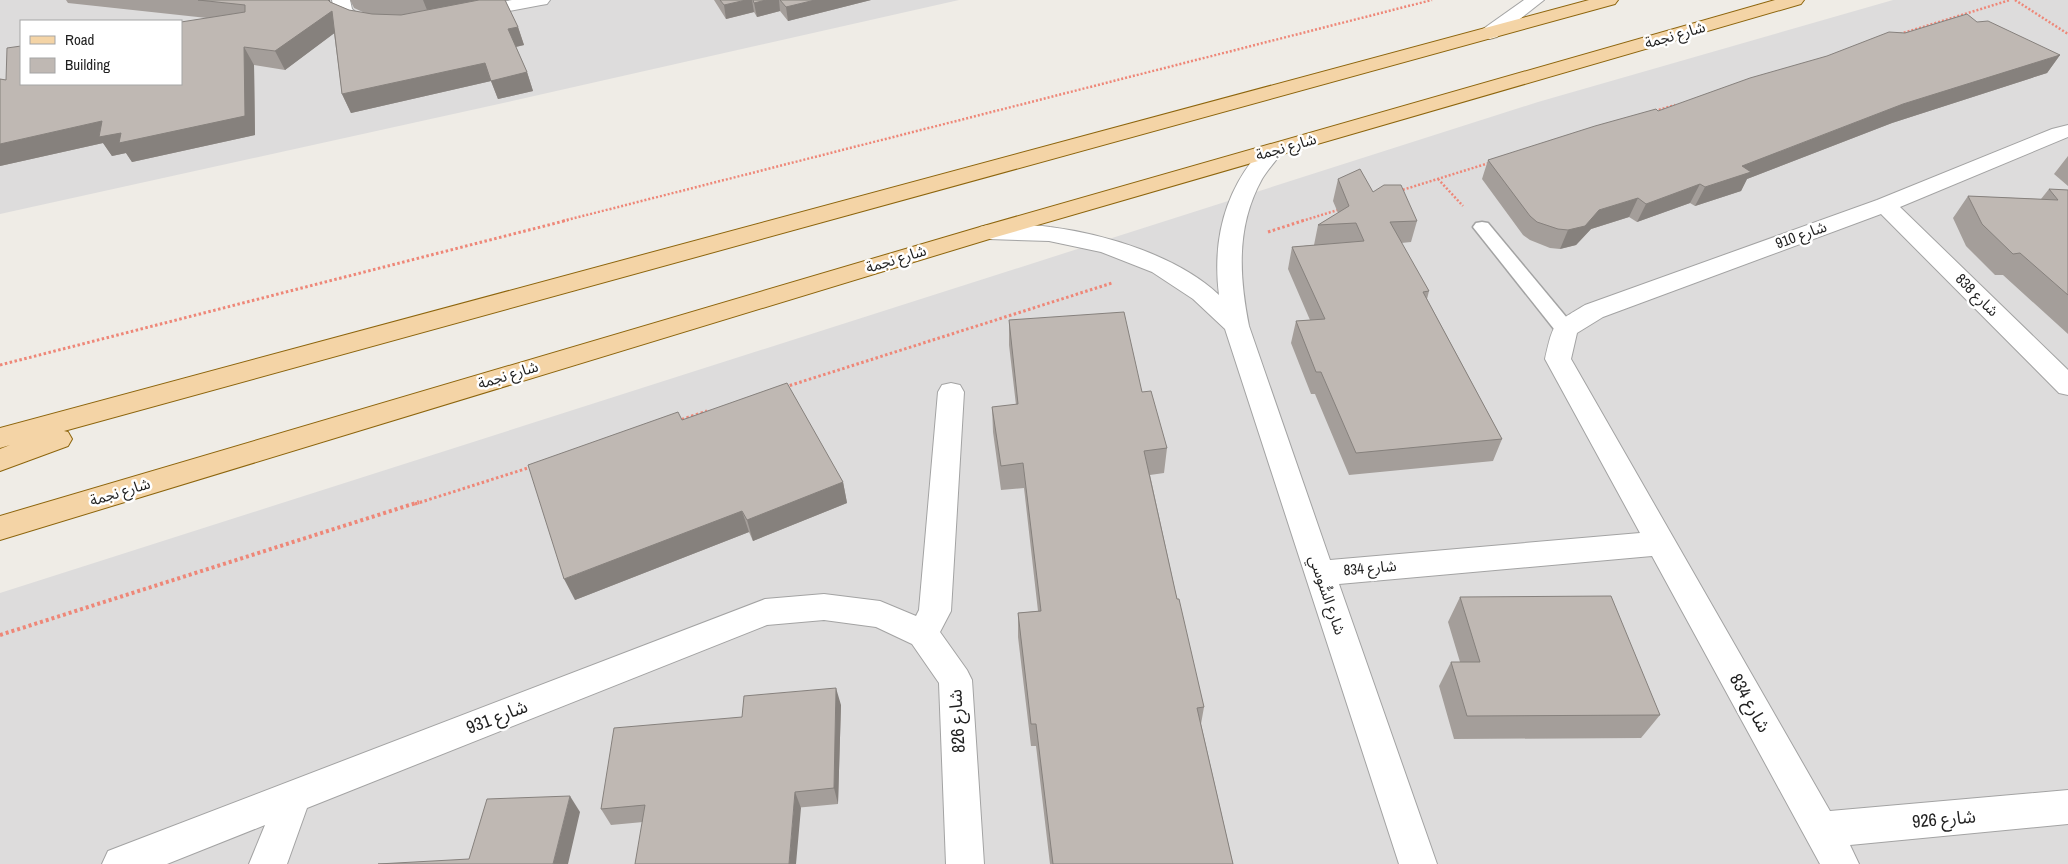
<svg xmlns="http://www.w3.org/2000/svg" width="2068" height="864" font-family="'Archivo Narrow','Noto Sans Arabic',sans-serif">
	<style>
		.residential { fill: #dddcdc; fill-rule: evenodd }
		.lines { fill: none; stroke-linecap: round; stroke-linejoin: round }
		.service-casing { stroke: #a3a3a3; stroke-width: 3 }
		.minor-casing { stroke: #a3a3a3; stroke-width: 2 }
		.tertiary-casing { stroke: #a3a3a3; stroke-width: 2 }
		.primary-casing { stroke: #8d650d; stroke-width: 2 }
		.path-far2 { stroke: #ee8778; stroke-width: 2.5; stroke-dasharray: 2 2; stroke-linecap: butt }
		.path-far1 { stroke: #ee8778; stroke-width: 3; stroke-dasharray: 2.5 2.5; stroke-linecap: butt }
		.path { stroke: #ee8778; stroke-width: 4; stroke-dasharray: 3 3; stroke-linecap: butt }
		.service { fill: #fff; fill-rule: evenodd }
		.minor { fill: #fff; fill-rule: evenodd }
		.tertiary { fill: #fff; fill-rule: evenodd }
		.primary { fill: #f4d4a6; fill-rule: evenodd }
		.wall { fill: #a49e9a }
		.shaded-wall { fill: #86817d }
		.building { fill: #bfb8b3; stroke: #86817d }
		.labels { text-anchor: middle; stroke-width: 5; stroke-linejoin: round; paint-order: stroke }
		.street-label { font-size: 15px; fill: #1f1f1f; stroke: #fff }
		.near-street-label { font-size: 18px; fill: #1f1f1f; stroke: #fff }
	</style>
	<rect width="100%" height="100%" fill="#efece6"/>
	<path class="residential" d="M0,0h959l-447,101 -512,113zM21,21h160v63h-160z
		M1893,0h175v864h-2068v-271l1538,-491z"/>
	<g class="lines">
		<defs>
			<path id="service" d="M1482,222l6,1 84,101 3,5 -3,5 -7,2 -7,-2 -85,-107 3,-4z"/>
			<path id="minor" d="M332,0h18l2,9 8,7 18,4 3,4 -3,4c-13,3 -37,-3 -43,-16 -2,-3 -2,-8 -3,-12z
				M512,0h38l-3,4 -6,1 -70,13 -6,-1 -3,-4 3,-4z
				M2068,125v12l-168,70 168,163v25l-9,-2 -178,-179 -278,103 -26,16 -6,26 259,452 238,-21v34l-218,21 9,19h-39l-168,-308 -313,28 98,280h-38l-174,-535 -32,-30 -41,-27 -51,-20 -52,-11 -61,-2 -8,-2 -4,-5 4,-5 8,-2c20,1 42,-1 62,2 55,7 128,29 169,68 -6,-48 3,-95 33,-134 9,-10 13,-18 27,-14l4,4c-7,10 -15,18 -21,28 -26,47 -23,96 -13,147l81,234 310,-27 -95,-174c9,-38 7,-34 40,-54l292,-105 175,-71z
				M951,383l9,2 4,7 -13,219 -11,21 27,38 5,10 12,184h-38l-7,-181 -27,-39 -36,-17 -52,-7 -57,5 -460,183 -20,56h-38l16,-39 -98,39h-65l6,-13 13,-5 644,-247 59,-5 56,7 36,15 3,-6 19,-218 4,-7z"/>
			<path id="tertiary" d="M1524,0h20l-47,37 -7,2 -7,-2 -2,-4 2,-4z"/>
			<path id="primary" d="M1589,0h29l-3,4 -1551,427 4,1 4,7 -4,7 -68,25v-22l10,-4 -10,3v-20z
				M1775,0h29l-3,4 -805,233 -996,303v-24l980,-289z"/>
		</defs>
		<use href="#service" class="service-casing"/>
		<use href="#minor" class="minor-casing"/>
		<use href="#tertiary" class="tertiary-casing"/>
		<use href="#primary" class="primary-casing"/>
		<path class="path-far2" d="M2015,0l53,34
			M1900,34l110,-34
			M1655,111l20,-6
			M1438,179l25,27
			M1399,191l90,-28
			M563,221l869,-221
			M1302,221l39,-12"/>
		<path class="path-far1" d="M1268,232l37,-12
			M0,365l568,-145
			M785,387l327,-104
			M677,421l30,-10
			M415,504l116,-37"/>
		<path class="path" d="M0,635l419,-133"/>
		<use href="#service" class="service"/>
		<use href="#minor" class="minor"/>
		<use href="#tertiary" class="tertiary"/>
		<use href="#primary" class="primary"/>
	</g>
	<path class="wall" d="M66,0h264v2l19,8 16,3 -11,-5 -4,-8h155l13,27 6,18 -8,2 11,25 6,19 -35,8 -7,-18 -140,32 -9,-19 -8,-61 -49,37 -31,-5 1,70 -123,27 -6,-9 -14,3 -9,-13 -103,23v-87l6,1 201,-62 -139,-15z
		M714,0h157l-83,21 -8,-10 -23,6 -3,-5 -28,7z
		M1977,22l83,33 -13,18 -155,50 -145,56 -6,12 -46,15 -5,-3 -53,19 -8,-5 -38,12 -15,16 -16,4 -10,-1 -20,-8 -7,-5 -41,-56 6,-19 170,-49 247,-78z
		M2068,156v30l-14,-12z
		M1338,179l35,13 44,29 -6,21 -10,1 28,48 -2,8 75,140 -9,22 -144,14 -34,-81h-4l-20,-51 5,-22 14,-1 -22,-51 4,-22 22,-2 4,-20 20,-12 -5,-12z
		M2049,189l19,1v144l-65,-59h-8l-29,-29 -13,-28 15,-22 73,3z
		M1009,320l133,72 25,56 -3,25 -14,2 27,124 27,108 -3,17 32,140h-183l-14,-118h-5l-13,-109v-24l20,-2 -14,-123 -23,2 -8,-58 -1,-25 24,-2 -7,-60z
		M682,420l161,62 4,21 -94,38 -4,-9 -174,68z
		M1460,597l200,118 -19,23 -187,1 -15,-53 12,-24h9l-12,-40z
		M841,705l-3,99 -227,21 -10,-16z"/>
	<path class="shaded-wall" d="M326,0h4l2,12 8,17 -55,41 -10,-19z
		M423,0h77l-71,15z
		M746,0h6l2,12 -28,7 -2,-14z
		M766,0h13l1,11 -23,6 -3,-14z
		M815,0h56l-83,21 -2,-14z
		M518,27l6,18 -9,2 -7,-18z
		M244,47l10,18 1,70 -123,27 -6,-9 -14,3 -9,-13 -103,23v-22l102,-23z
		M2060,55l-13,18 -155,50 -145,56 -6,12 -46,15 10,-19 37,-21 161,-62z
		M485,63l42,9 6,19 -35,8 -7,-18 -140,32 -9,-19z
		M1700,184l-10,19 -53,19 9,-18z
		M1638,198l-9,19 -38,12 -15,16 -16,4 8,-19 31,-20z
		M843,482l4,21 -94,38 -6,-21z
		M742,511l7,21 -174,68 -11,-21z
		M836,688l5,17 -3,99 -4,-16z
		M795,792l6,16 -5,56h-7z
		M570,796l10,16 -12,52h-15z"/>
	<path class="building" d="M198,0h130l2,2 19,8 23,4 29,1 78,-15h26l13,27 -10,2 19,43 -36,9 -6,-18 -143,31 -10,-83 -57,40 -31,-4 1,69 -126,27 2,-10 -22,4 3,-16 -102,23v-65l6,1 1,-32 14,-2v38h160v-62l64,-10v-7z
		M720,0h26l-22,5z
		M753,0h13l-12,3z
		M780,0h35l-29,7z
		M1967,14l10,8 11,-1 72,34 -157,49 -161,62 9,6 -46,15 -5,-3 -54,20 -8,-6 -39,12 -14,16 -17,4 -10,-1 -21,-7 -7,-6 -42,-56 107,-34 61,-17 2,2 92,-33 77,-22 62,-24 16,1z
		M1360,169l13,23 11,-7h17l16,36 -27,1 39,69 -6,1 79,147 -146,14 -35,-81h-5l-20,-51 29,-2 -33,-72 72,-6 -8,-18 -38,2 31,-19 -11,-27z
		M2049,189l19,1v105l-48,-42 -7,1 -31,-30 -14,-28 90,4z
		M1124,312l18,80 9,-1 16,57 -23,3 33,148h2l25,108 -7,1 36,156h-180l-17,-140h-5l-13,-111 23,-2 -18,-148 -22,3 -9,-59 26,-3 -9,-84z
		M787,383l56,99 -96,38 -5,-9 -178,68 -36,-114 150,-53 4,8z
		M1611,596l49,119 -193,1 -16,-54h29l-20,-65z
		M836,688l-2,100 -39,4 -6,72h-154l10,-59 -44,4 13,-81 128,-11 2,-21z
		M570,796l-17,68h-175l91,-5 18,-60z"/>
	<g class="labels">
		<g class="street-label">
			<text transform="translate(1675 35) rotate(-16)" y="5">شارع نجمة</text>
			<text transform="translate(1286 147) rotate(-16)" y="5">شارع نجمة</text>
			<text transform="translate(1801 235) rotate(-20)" y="5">شارع 910</text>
			<text transform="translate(896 259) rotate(-17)" y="5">شارع نجمة</text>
			<text transform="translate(1977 295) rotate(45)" y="5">شارع 838</text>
			<text transform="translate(508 375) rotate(-17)" y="5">شارع نجمة</text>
			<text transform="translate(120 492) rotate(-17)" y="5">شارع نجمة</text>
			<text transform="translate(1370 568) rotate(-5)" y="5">شارع 834</text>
			<text transform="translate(1327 595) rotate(71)" y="5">شارع السُّوسي</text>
		</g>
		<g class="near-street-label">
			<text transform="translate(1750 703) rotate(61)" y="6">شارع 834</text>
			<text transform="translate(497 717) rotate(-21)" y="6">شارع 931</text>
			<text transform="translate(957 721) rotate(-93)" y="6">شارع 826</text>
			<text transform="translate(1944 819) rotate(-5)" y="6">شارع 926</text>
		</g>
	</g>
	<rect x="20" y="20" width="162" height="65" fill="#ffffff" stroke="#a5a5a5"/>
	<rect x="30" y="36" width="25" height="8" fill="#f4d4a6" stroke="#a5a5a5"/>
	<text x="65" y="45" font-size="15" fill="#1f1f1f">Road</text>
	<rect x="30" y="58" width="25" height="15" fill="#bfb8b3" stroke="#a5a5a5"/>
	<text x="65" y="70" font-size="15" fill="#1f1f1f">Building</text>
</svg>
